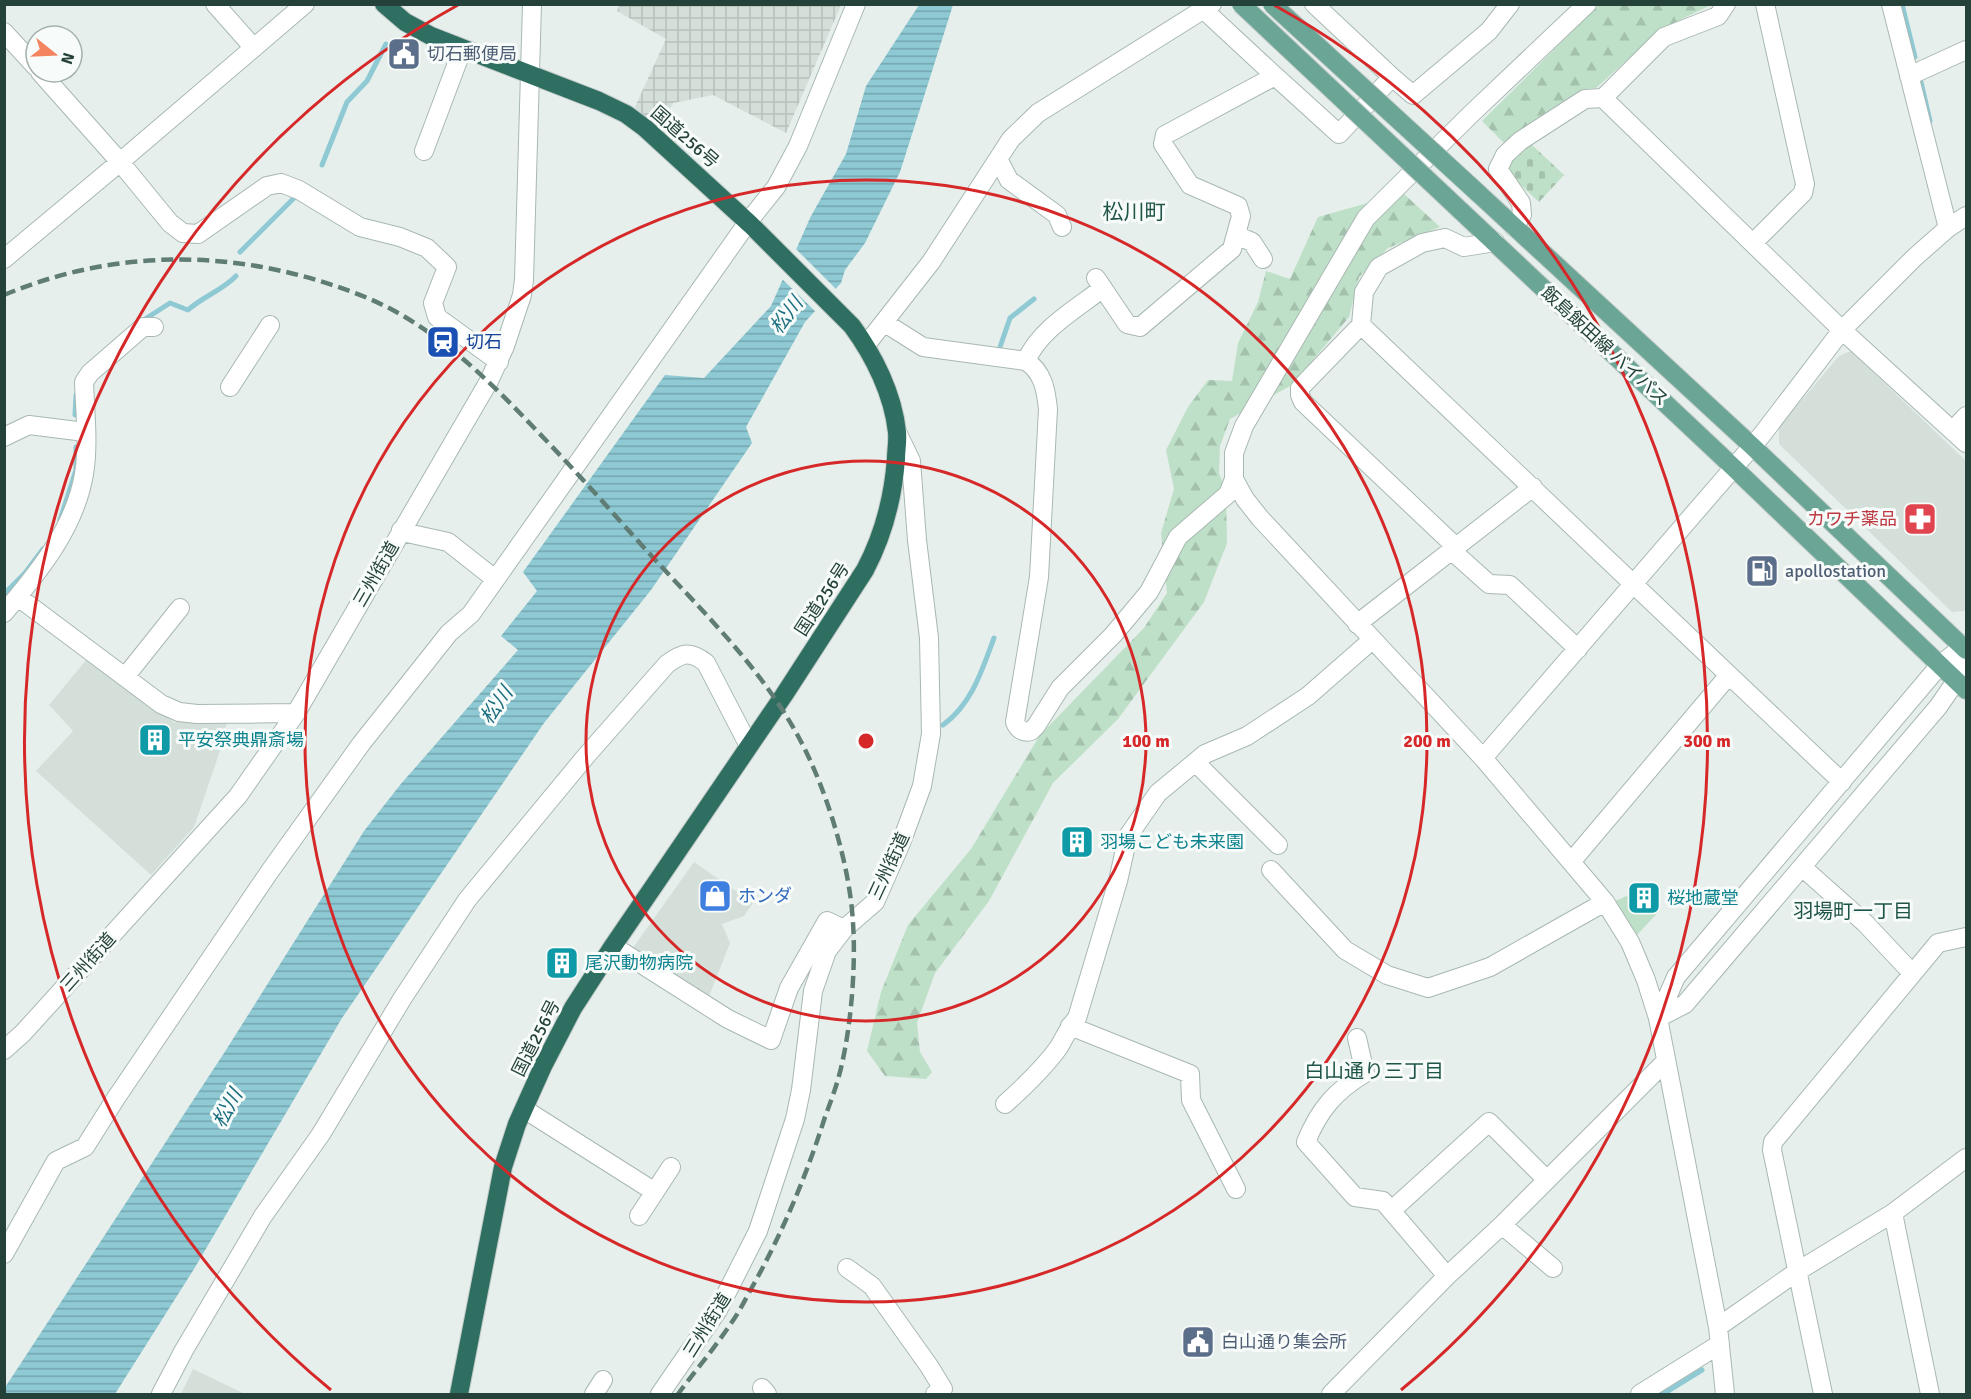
<svg xmlns="http://www.w3.org/2000/svg" width="1971" height="1399" font-family="Signika,'Noto Sans JP',sans-serif">
	<style>
		.built { fill: #d4dfda }
		.industrial { fill: url(#industrial-grid) }
		.forest { fill: url(#forest-firs) }
		.cemetery { fill: url(#cemetery-stones) }
		.park { fill: #bfe0c8 }
		.water { fill: url(#water-rules) }
		.pier { fill: #e6efeb }
		.lines { fill: none; stroke-linecap: round; stroke-linejoin: round }
		.stream { stroke: #8ec9d4; stroke-width: 5 }
		.minor-casing { stroke: #a8b8b2; stroke-width: 20 }
		.major-casing { stroke: #c2cac8; stroke-width: 20 }
		.highway-casing { stroke: #c2cac8; stroke-width: 20 }
		.minor { stroke: #fff; stroke-width: 18 }
		.major { stroke: #6aa596; stroke-width: 18 }
		.highway { stroke: #2f6f62; stroke-width: 18 }
		.rail { stroke: #5f7d75; stroke-width: 4.5; stroke-dasharray: 12 6; stroke-linecap: butt }
		.major-bridge-casing { stroke: #c2cac8; stroke-width: 20; stroke-linecap: butt }
		.major-bridge { stroke: #6aa596; stroke-width: 18 }
		.ring { fill: none; stroke: #d62828; stroke-width: 3 }
		.labels { text-anchor: middle; stroke-width: 6; stroke-linejoin: round; paint-order: stroke }
		.service-label { font-size: 18px; fill: #4e5e75; stroke: #f7fbf9; text-anchor: start }
		.street-label { font-size: 18px; fill: #24423a; stroke: #f7fbf9 }
		.transit-label { font-size: 18px; fill: #164399; stroke: #f7fbf9; text-anchor: start }
		.health-label { font-size: 18px; fill: #be3a42; stroke: #f7fbf9; text-anchor: end }
		.culture-label { font-size: 18px; fill: #0d838f; stroke: #f7fbf9; text-anchor: start }
		.shop-label { font-size: 18px; fill: #366cbe; stroke: #f7fbf9; text-anchor: start }
		.water-label { font-size: 20px; font-style: italic; fill: #1c6f80; stroke: #f7fbf9 }
		.neighbourhood-label { font-size: 20px; fill: #1f5548; stroke: #f7fbf9 }
		.quarter-label { font-size: 21px; fill: #1f5548; stroke: #f7fbf9 }
		.centre { fill: #d62828; stroke: #f7fbf9; stroke-width: 3 }
		.ring-label { font-size: 18px; text-anchor: middle; font-weight: bold; fill: #d62828; stroke: #f7fbf9; stroke-width: 6; stroke-linejoin: round; paint-order: stroke }
	</style>
	<defs>
		<pattern id="industrial-grid" width="8" height="8" patternUnits="userSpaceOnUse" patternTransform="scale(1.5)"><rect width="8" height="8" fill="#d4dfda"/><path d="M0 4h8M4 0v8" fill="none" stroke="#b6c1bc"/></pattern>
		<pattern id="forest-firs" width="22" height="20" patternUnits="userSpaceOnUse" patternTransform="scale(1.5)"><rect width="22" height="20" fill="#bfe0c8"/><path d="M5 1l3.5 6h-7zM16 11l3.5 6h-7z" fill="#a4c1ad"/></pattern>
		<pattern id="cemetery-stones" width="16" height="16" patternUnits="userSpaceOnUse" patternTransform="scale(1.5)"><rect width="16" height="16" fill="#bfe0c8"/><path d="M2 7V4a2 2 0 0 1 4 0v3zM10 15v-3a2 2 0 0 1 4 0v3z" fill="#a4c1ad"/></pattern>
		<pattern id="water-rules" width="6" height="5" patternUnits="userSpaceOnUse" patternTransform="scale(1.5)"><rect width="6" height="5" fill="#8ec9d4"/><path d="M0 2.5h6" fill="none" stroke="#74a5ad"/></pattern>
	</defs>
	<rect width="100%" height="100%" fill="#e6efeb"/>
	<path class="built" d="M1851,351l115,110v148l-2,2 -12,1 -173,-168v-17l60,-71z
		M87,659l88,64 4,-4 48,1 -5,25 -28,82 -43,48 -115,-104 37,-40 -24,-26z
		M694,862l59,41 -9,13 -22,8 8,19 -22,56 -78,-47z
		M193,1369l52,25h-64z"/>
	<path class="industrial" d="M620,4l221,1 -55,128 -73,-38 -40,8 -12,25 -27,-19 32,-70 -49,-28z"/>
	<path class="forest" d="M1599,5h112l-50,24 -65,59 -10,1 -81,55 -23,-23z
		M1403,193l37,34 -52,21 -29,29 -10,40 -57,68 -62,34 -10,27 -1,27 7,19 1,51 -23,59 -86,117 -65,64 -64,118 -54,72 -18,50 3,29 12,20 -6,7 -41,-3 -18,-25 14,-59 27,-67 63,-76 69,-114 104,-107 23,-35 -6,-60 13,-44 -8,-39 22,-43 20,-27 24,1 6,-38 20,-41 8,-31 24,8 28,-62z"/>
	<path class="cemetery" d="M1531,144l33,31 -25,27 -30,-28v-11z"/>
	<path class="park" d="M1645,888l15,22 -23,25 -22,-34z"/>
	<path class="water" d="M919,5h34l-53,167 -35,71 -20,27 -4,13 -36,39 -59,105 6,16 -101,147 -107,133 -202,295 -148,251 -79,125h-110l-1,-5 222,-339 138,-219 36,-46 118,-135 -17,-14 36,-45 -14,-19 142,-197 39,3 67,-72 40,-90 35,-62 20,-68z"/>
	<path class="pier" d="M794,247l44,44 -21,22 -37,-36z"/>
	<g class="lines">
		<path class="stream" d="M1902,4l13,53
			M1921,82l9,39
			M322,165l25,-63 20,-21 19,-37
			M240,252l56,-56
			M142,321l28,-18 18,7c14,-13 35,-20 48,-34
			M999,350l11,-32 24,-19
			M75,415l1,-20
			M60,520l16,-50v-23
			M4,594l21,-21 18,-24
			M943,725c29,-21 39,-55 51,-87
			M1663,1394l39,-24"/>
		<defs>
			<path id="minor" d="M215,4l39,44
				M1314,4l78,73
				M1726,4l-8,12 -54,21 -61,61 239,232 124,113
				M1891,4l57,224
				M1204,10l71,66
				M4,32l32,35
				M40,72l80,90 185,-158
				M1909,76l57,-26
				M424,151l38,-101
				M998,159l11,21 48,35 5,12
				M1514,227l8,-12 -1,-12 -23,-34 7,-14 15,-14 65,-42 18,-1
				M1236,235l16,7 11,17
				M1495,242l-31,5 -19,-9 -23,5 -43,24 -15,25 -3,33 368,350 -158,187
				M1753,243l50,-50 2,-9 -40,-180
				M4,259l116,-97 50,61 13,10 15,1 69,-48 14,-3 18,7 61,37 40,10 27,11 20,19 -14,36 4,14 62,45
				M1096,278l31,46 13,3 92,-78 9,-33 -3,-10 -48,-21 -27,-41 2,-9 110,-59 64,58 53,-57 21,18 76,-64 21,-27
				M885,323l38,24 103,14c17,11 20,29 22,48l-9,168 -24,145c3,8 9,11 16,9l5,-5 24,-38 53,-53 36,-43 29,-55 50,-43 6,-15v-26l10,-27 122,-208 104,-103 117,-111
				M1361,325l-61,63v7l3,7 152,144
				M866,345l65,-83 80,-123 27,-26 174,-109
				M1026,361c14,-32 50,-52 77,-73
				M230,387l40,-62
				M1953,430l13,-14
				M4,437l25,-12 56,7
				M1234,479l11,20 15,19 223,240 122,144 25,40 16,38 12,38 60,309 7,67
				M401,530l6,3 41,9 47,37
				M1451,550l38,34 21,1 68,64
				M18,597l143,107 18,8 18,2 99,-1
				M4,613c34,-40 71,-85 80,-139 5,-30 1,-62 0,-92l6,-9 53,-46h11
				M1357,624l176,-137
				M1729,675l113,107
				M125,677l55,-69
				M1483,758l278,-322 81,-106 73,-73 33,-29 18,-12
				M1196,763l82,82
				M1802,867l63,56 47,50
				M1271,870l74,80 42,25 41,13 62,-21 115,-65
				M613,946l115,73 43,21 18,-52 38,-67 17,8
				M1658,1018l18,-41 264,-312 26,-21
				M1658,1018l27,-14 253,-297 18,-26 8,-34
				M1070,1026l120,48 1,26 45,89
				M1357,1038l8,35c-30,18 -46,37 -59,69l49,55 28,4 64,75
				M4,1050l19,-17 215,-237 58,-83 193,-332 16,-35 17,-51 2,-15 8,-276
				M1005,1104c20,-18 39,-36 54,-57 6,-10 10,-20 18,-29l41,-137 10,-45 30,-43 47,-39 42,-18 61,-40 64,-56
				M524,1109l131,83
				M1392,1210l97,-88 58,58
				M1893,1213l37,181
				M639,1216l32,-49
				M1502,1225l51,43
				M4,1254l52,-93 29,-14 31,-49 154,-227 91,-127 88,-111 22,-19 277,-392 28,-35 22,-41 58,-142
				M847,1268l25,18 57,80 14,23 -8,5
				M1718,1327l80,-56 95,-58 73,-55
				M762,1388l5,6
				M161,1394l23,-44 79,-134 58,-82 81,-135 65,-99 119,-144 81,-92c15,-11 23,-14 39,-1l43,83
				M594,1394l9,-14
				M660,1394l58,-84 40,-79 37,-112 6,-29 12,-99 14,-40 17,-22 31,-27 26,-59 21,-57 9,-52 -2,-96 -12,-98 -6,-79 -13,-27
				M1331,1394l116,-118 55,-51 163,-163
				M1640,1394l80,-50
				M1823,1394l-51,-244 1,-8 165,-199 28,-6"/>
			<path id="major" d="M1479,194l273,252 214,204
				M1461,211l272,256 233,223"/>
			<path id="highway" d="M384,4l21,18 26,14 168,65 27,13 19,14 106,97 101,101c22,30 41,68 45,106 1,9 -1,18 -1,27 -3,39 -13,77 -31,111l-81,125 -171,251 -40,62 -30,58 -26,58 -14,43 -44,227"/>
		</defs>
		<use href="#minor" class="minor-casing"/>
		<use href="#major" class="major-casing"/>
		<use href="#highway" class="highway-casing"/>
		<use href="#minor" class="minor"/>
		<use href="#major" class="major"/>
		<use href="#highway" class="highway"/>
		<path class="rail" d="M4,295c115,-48 235,-46 351,-2 73,27 129,82 182,138 38,39 74,80 110,120 54,59 112,114 151,185 28,51 52,129 55,187 3,44 -2,103 -12,145 -4,17 -10,33 -16,49 -18,57 -41,112 -70,165 -7,12 -13,25 -21,37 -17,26 -38,51 -56,75"/>
		<defs>
			<path id="major-bridge" d="M1241,4l220,207
				M1272,4l207,190"/>
		</defs>
		<use href="#major-bridge" class="major-bridge-casing"/>
		<use href="#major-bridge" class="major-bridge"/>
	</g>
	<g class="ring">
		<circle cx="866" cy="741" r="280"/>
		<circle cx="866" cy="741" r="561"/>
		<path d="M331 1390A841 841 0 0 1 458 5M1274 5A841 841 0 0 1 1401 1390"/>
	</g>
	<defs>
		<symbol id="civic-square" viewBox="-11 -11 22 22"><rect x="-9" y="-9" width="18" height="18" rx="4" fill="#5c6f8a" stroke="#f7fbf9"/><path d="M-.6-6.5H3V-4.5H.6V-3L4-1V1h2V6H-6V1h2V-1L-.6-3ZM-1.2 2.5V6h2.4V2.5Z" fill="#fff"/></symbol>
		<symbol id="station-square" viewBox="-11 -11 22 22"><rect x="-9" y="-9" width="18" height="18" rx="4" fill="#1a4fb4" stroke="#f7fbf9"/><path d="M-3-6H3Q5-6 5-4V2Q5 4 3 4L4.5 6H3L1.5 4h-3L-3 6H-4.5L-3 4Q-5 4-5 2V-4Q-5-6-3-6ZM-3.5-4v3h7v-3ZM-3.5 1v1.5H-2V1ZM2 1v1.5H3.5V1Z" fill="#fff"/></symbol>
		<symbol id="pharmacy-square" viewBox="-11 -11 22 22"><rect x="-9" y="-9" width="18" height="18" rx="4" fill="#e0444e" stroke="#f7fbf9"/><path d="M-2-6h4v4h4v4h-4v4h-4v-4h-4v-4h4Z" fill="#fff"/></symbol>
		<symbol id="fuel-square" viewBox="-11 -11 22 22"><rect x="-9" y="-9" width="18" height="18" rx="4" fill="#5c6f8a" stroke="#f7fbf9"/><path d="M-5.5-6h7V0h2V4h1.3V-2.5L3-4.5l.8-.8L6-3V5H2.5V1h-1V6h-7ZM-4.2-4.7v3.2H.2V-4.7Z" fill="#fff"/></symbol>
		<symbol id="building-square" viewBox="-11 -11 22 22"><rect x="-9" y="-9" width="18" height="18" rx="4" fill="#0f9aa8" stroke="#f7fbf9"/><path d="M-4-6H4V6H1V3H-1V6H-4ZM-2.5-4.3h1.7v1.8h-1.7ZM.8-4.3h1.7v1.8H.8ZM-2.5-1h1.7V.8h-1.7ZM.8-1h1.7V.8H.8Z" fill="#fff"/></symbol>
		<symbol id="shop-square" viewBox="-11 -11 22 22"><rect x="-9" y="-9" width="18" height="18" rx="4" fill="#3f7fe0" stroke="#f7fbf9"/><path d="M-5-2.5h2.3a2.7 3.5 0 0 1 5.4 0H5L5.5 6h-11ZM-1.5-2.5h3a1.5 2.3 0 0 0-3 0Z" fill="#fff"/></symbol>
	</defs>
	<g fill-rule="evenodd">
		<use href="#civic-square" x="385" y="35" width="38" height="38"/>
		<use href="#station-square" x="424" y="323" width="38" height="38"/>
		<use href="#pharmacy-square" x="1901" y="500" width="38" height="38"/>
		<use href="#fuel-square" x="1743" y="552" width="38" height="38"/>
		<use href="#building-square" x="136" y="721" width="38" height="38"/>
		<use href="#building-square" x="1058" y="823" width="38" height="38"/>
		<use href="#shop-square" x="696" y="877" width="38" height="38"/>
		<use href="#building-square" x="1625" y="879" width="38" height="38"/>
		<use href="#building-square" x="543" y="944" width="38" height="38"/>
		<use href="#civic-square" x="1179" y="1323" width="38" height="38"/>
	</g>
	<g class="labels">
		<g class="service-label">
			<text x="427" y="60">切石郵便局</text>
			<text x="1785" y="577">apollostation</text>
			<text x="1221" y="1348">白山通り集会所</text>
		</g>
		<g class="street-label">
			<text transform="translate(685 137) rotate(41)" y="6">国道256号</text>
			<text transform="translate(1605 346) rotate(43)" y="6">飯島飯田線 バイパス</text>
			<text transform="translate(376 574) rotate(-60)" y="6">三州街道</text>
			<text transform="translate(822 599) rotate(-57)" y="6">国道256号</text>
			<text transform="translate(889 866) rotate(-65)" y="6">三州街道</text>
			<text transform="translate(88 962) rotate(-48)" y="6">三州街道</text>
			<text transform="translate(536 1038) rotate(-63)" y="6">国道256号</text>
			<text transform="translate(707 1325) rotate(-58)" y="6">三州街道</text>
		</g>
		<g class="transit-label">
			<text x="466" y="348">切石</text>
		</g>
		<g class="health-label">
			<text x="1897" y="525">カワチ薬品</text>
		</g>
		<g class="culture-label">
			<text x="178" y="746">平安祭典鼎斎場</text>
			<text x="1100" y="848">羽場こども未来園</text>
			<text x="1667" y="904">桜地蔵堂</text>
			<text x="585" y="969">尾沢動物病院</text>
		</g>
		<g class="shop-label">
			<text x="738" y="902">ホンダ</text>
		</g>
		<g class="water-label">
			<text transform="translate(786 315) rotate(-53)" y="7">松川</text>
			<text transform="translate(496 705) rotate(-55)" y="7">松川</text>
			<text transform="translate(227 1108) rotate(-61)" y="7">松川</text>
		</g>
		<g class="neighbourhood-label">
			<text x="1853" y="918">羽場町一丁目</text>
			<text x="1374" y="1078">白山通り三丁目</text>
		</g>
		<g class="quarter-label">
			<text x="1134" y="219">松川町</text>
		</g>
	</g>
	<circle cx="866" cy="741" r="9" class="centre"/>
	<g class="ring-label">
		<text x="1146" y="747">100 m</text>
		<text x="1427" y="747">200 m</text>
		<text x="1707" y="747">300 m</text>
	</g>
	<rect width="1971" height="1399" fill="none" stroke="#24423a" stroke-width="12"/>
	<g transform="translate(54 54) rotate(108)"><circle r="28" fill="#f7fbf9" stroke="#a3b1ad" stroke-width="1.5"/>
	<path d="M0-4.5L10 22L0 15L-10 22Z" fill="#f4845f"/>
	<text y="-9" font-size="16" font-weight="bold" text-anchor="middle" fill="#24423a">N</text>
	</g>
</svg>
